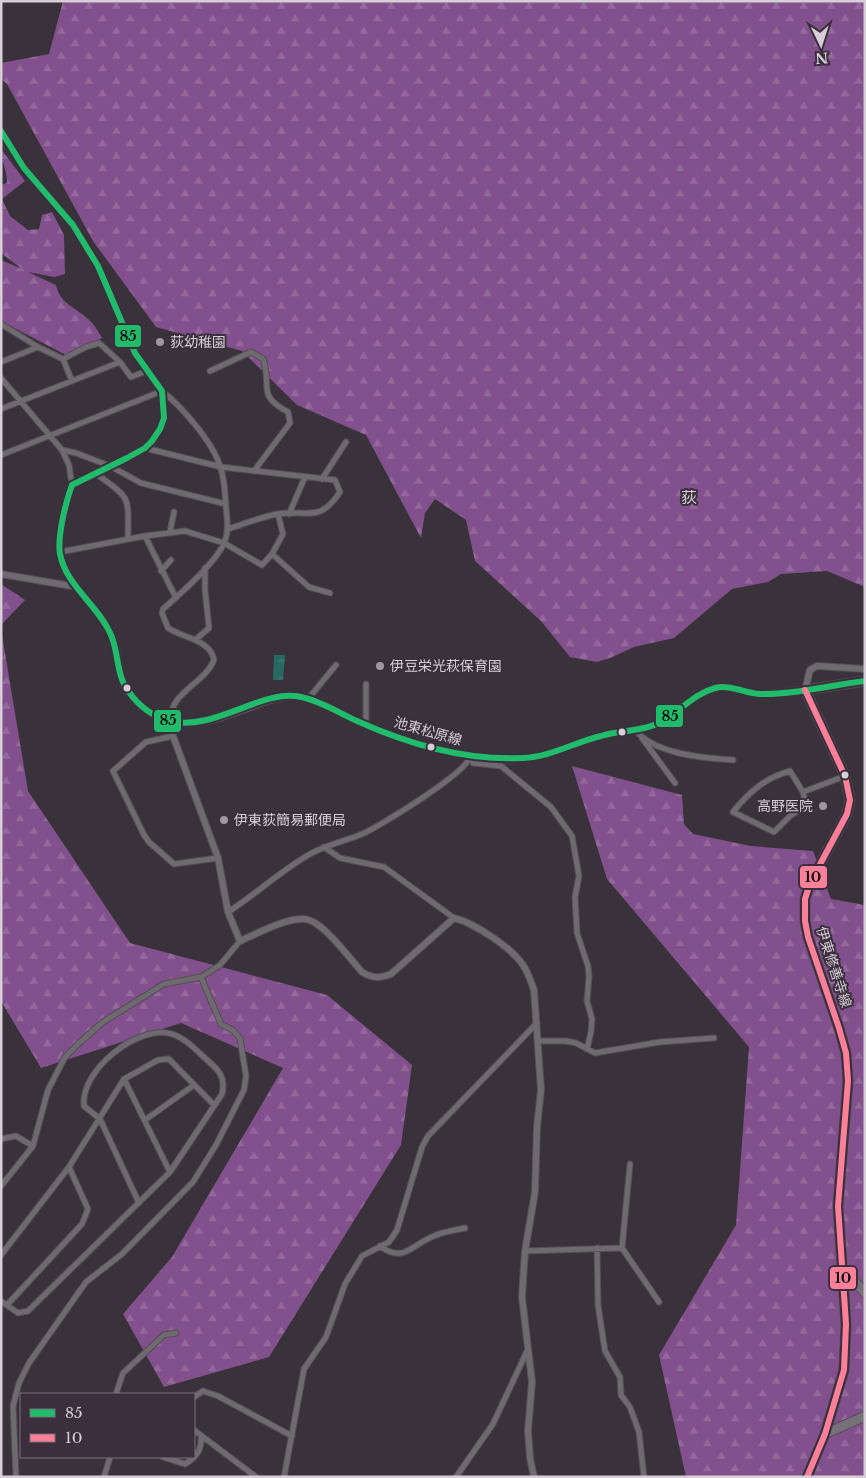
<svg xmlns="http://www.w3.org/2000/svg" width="866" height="1478" font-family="'Libre Baskerville','Noto Sans JP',serif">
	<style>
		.forest { fill: url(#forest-firs) }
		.water { fill: url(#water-ripples) }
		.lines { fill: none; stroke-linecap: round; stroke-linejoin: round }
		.minor-casing { stroke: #544e55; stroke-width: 7 }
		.tertiary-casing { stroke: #544e55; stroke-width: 8 }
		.secondary-casing { stroke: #544e55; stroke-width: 9 }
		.primary-casing { stroke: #544e55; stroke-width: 11 }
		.minor { stroke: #6f6970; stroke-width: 5 }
		.tertiary { stroke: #6f6970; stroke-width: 6 }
		.secondary { stroke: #6f6970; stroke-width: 8 }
		.primary { stroke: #777079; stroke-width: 9 }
		.bus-1-casing { stroke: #3b2f3d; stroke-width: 10 }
		.bus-2-casing { stroke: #3b2f3d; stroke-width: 10 }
		.bus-1 { stroke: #20bc6c; stroke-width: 6 }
		.bus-2 { stroke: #ff8098; stroke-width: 6 }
		.poi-dot { fill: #9f98a0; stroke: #3b2f3d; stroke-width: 2 }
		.bus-dot { fill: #d6cfd7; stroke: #3b2f3d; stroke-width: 2 }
		.labels { text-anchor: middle; stroke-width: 4; stroke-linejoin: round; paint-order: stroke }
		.poi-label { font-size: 14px; fill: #d6cfd7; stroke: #3b2f3d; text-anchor: start }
		.street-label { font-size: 14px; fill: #d6cfd7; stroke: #3b2f3d }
		.quarter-label { font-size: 16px; fill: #d6cfd7; stroke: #3b2f3d }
		.line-badge { stroke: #3b2f3d; stroke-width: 2 }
		.pale-badge-label { font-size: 14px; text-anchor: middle; font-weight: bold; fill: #111 }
	</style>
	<defs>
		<pattern id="forest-firs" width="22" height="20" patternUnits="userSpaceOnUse" patternTransform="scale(1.25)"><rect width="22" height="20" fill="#82508c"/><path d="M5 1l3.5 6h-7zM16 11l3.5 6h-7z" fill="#93689b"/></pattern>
		<pattern id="water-ripples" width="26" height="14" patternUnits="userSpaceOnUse" patternTransform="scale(1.25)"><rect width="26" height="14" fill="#286962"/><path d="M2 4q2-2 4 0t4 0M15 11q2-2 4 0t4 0" fill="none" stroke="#467d78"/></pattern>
	</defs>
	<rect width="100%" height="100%" fill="#39323a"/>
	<path class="forest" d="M63,1h802v586l-38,-16 -46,3 -13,8 -36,7 -58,49 -40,9 -24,11 -13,4 -27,-5 -29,-36 -66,-60 -9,-41 -31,-21 -10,14 -4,25 -55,-103 -69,-30 -55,-54 -86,-24 -63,-86 -86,-157 -6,-5v-16l48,-9z
		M1,149l24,32 -23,18 8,17 18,14 11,-1 3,-14 10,-3 12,23 1,39 -11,3 -26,-5 28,13c4,19 19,22 32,34 6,5 10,12 14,19l-36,17 -65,-34v-61l21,9 -21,-16v-68l6,-2c1,-10 -6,-22 -6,-34z
		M1,584l24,16 -24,25z
		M1,629l27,162 102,152 197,52 85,70 -11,80 -132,212 -105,30 -41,-73 49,-57 111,-189 -102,-45 -140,45 -40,-67z
		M572,766l110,29 2,29 9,10 58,12 62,5 18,48 34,6v572h-179l-27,-122 77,-130 13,-178 -142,-168z"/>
	<path class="water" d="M274,655h11l-2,25h-10z"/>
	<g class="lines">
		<defs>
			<path id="minor" d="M1,324l37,23
				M63,359l23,-12 13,-4 21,19
				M1,362l37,-15 25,12 9,22
				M210,371l41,-19 12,7c10,28 -8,35 25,53l2,11 -36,48
				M1,378l61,72 7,15 3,20
				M1,409l119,-47 11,15 18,-7
				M145,448l76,19 114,13 5,12c-21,32 -33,17 -63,22 -16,3 -33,10 -49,15
				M62,450l14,3 34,13 31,17 85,21
				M1,455l161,-64c20,16 50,50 58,75 5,13 5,28 6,41 1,12 3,23 -1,34 -8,21 -45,53 -62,68l-1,4 6,15c15,10 43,12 46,32 -10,25 -46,32 -43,62
				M95,473c37,27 33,21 33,66
				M322,479l24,-37
				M289,514l16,-37
				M170,532l4,-20
				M145,536l40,-5 39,12 38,22 10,-11 37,33 21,6
				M60,552l85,-16 31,62
				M272,554l11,-20 -5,-20
				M161,571l10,-11
				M195,640l14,-12 -4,-38v-22
				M366,684v41
				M308,699l28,-34
				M635,730c20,24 67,28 98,30
				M173,736l-27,6 -33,29 31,64 5,7 25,22 44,-6
				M642,738l33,45
				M470,755l3,8 28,3 50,41 21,29 7,40 -4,21 2,36 11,33 1,11 -2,24 5,18 -1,13 -4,17
				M803,792l-13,-21c-25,7 -41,21 -57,41l41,20 16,-16 16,-11 -3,-13 42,-16
				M324,847l16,11 44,9 70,51
				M228,912c29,-18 54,-43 84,-59 16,-9 34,-12 50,-19 17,-7 104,-61 107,-76
				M538,1041h28l10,2 19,10 65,-11 54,-4
				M124,1079l46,93
				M145,1120l49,-35
				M1,1139l15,-3 17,10
				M630,1164l-8,84 37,54
				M1,1186l32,-40 15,-56 17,-33 13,-13 25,-22 61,-38 37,-7 19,-12 20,-24
				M380,1246c24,18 32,-2 54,-10 9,-4 21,-6 31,-8
				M597,1248l1,57 7,46 15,26 1,18 9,12 9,25 5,45
				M525,1251l97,-3
				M1,1255l68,-88 55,-88 34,-19 11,-1 45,46
				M1,1301l17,12 10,-2 142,-139 52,-78c4,-17 -3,-24 -16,-35 -10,-9 -21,-21 -34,-25 -35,-10 -92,37 -88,72l16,13 39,84
				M7,1305l75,-81 6,-15 -19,-42
				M116,1394l7,-21 41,-38 12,-2
				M194,1397l9,-6 15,5 74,40
				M194,1430l62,47
				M163,1457l22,7c12,-7 17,-15 16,-28
				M16,1477l-3,-71 6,-23 10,-20 57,-81 36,-28 71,-72 23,-37 28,-55 2,-14 -6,-37 -6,-8 -13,-7 -20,-47
				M104,1477l6,-20
				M284,1477l20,-108 22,-32 19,-53 17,-28 27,-14 8,-12 25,-83 6,-11 109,-113
				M456,1477l37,-53 35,-75"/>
			<path id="tertiary" d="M1,574l76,13
				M805,690l5,-20 7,-4 48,3
				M171,722l2,14 45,122 10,54 12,29c19,-8 43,-22 63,-22 18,-1 47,40 59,53 11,7 18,6 29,2l63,-56c20,5 57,29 69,47 5,7 8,17 11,25l7,100 -4,37 -2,65 -10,59 -3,46 10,85 -4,49 2,27 4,19"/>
			<path id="secondary" d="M1,131l23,37 49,57 25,41 37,87 27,38 2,27 -4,11 -8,12 -7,7 -18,10 -55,27c-6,16 -15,53 -12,69 7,32 38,52 51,80 9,19 5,42 18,59 9,12 26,26 42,29 20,3 43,-2 61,-9 24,-7 48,-22 73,-15 18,5 35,16 52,23 46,21 120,43 170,37 25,-3 49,-16 73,-22 20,-6 41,-4 60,-13 19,-10 34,-30 56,-35 13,-4 28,5 42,6 15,1 31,-2 47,-4"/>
			<path id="primary" d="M842,1272l9,5 14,16
				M825,1434l40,-18
				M807,1477l18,-43 19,-64 2,-46 -8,-118 10,-125 -2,-28 -7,-25 -31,-91 -3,-16v-22l5,-16 37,-69 3,-14 -5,-24 -40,-86 60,-9"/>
		</defs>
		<use href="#minor" class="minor-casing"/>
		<use href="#tertiary" class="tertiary-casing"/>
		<use href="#secondary" class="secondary-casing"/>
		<use href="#primary" class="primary-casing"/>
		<use href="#minor" class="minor"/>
		<use href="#tertiary" class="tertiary"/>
		<use href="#secondary" class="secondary"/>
		<use href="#primary" class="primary"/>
		<defs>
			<path id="bus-1" d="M1,131l23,37 49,57 25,41 37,87 27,38 2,27 -4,11 -8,12 -7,7 -18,10 -55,27c-6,16 -15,52 -12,69 6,32 39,52 51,81 8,18 5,41 18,57 9,13 24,25 40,29 46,11 93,-33 132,-24 20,4 38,16 56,24 51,23 110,40 166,37 27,-1 52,-16 78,-22 19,-6 40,-4 58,-13 20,-10 34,-29 56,-35 14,-4 30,5 44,6 35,1 71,-9 106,-13"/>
			<path id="bus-2" d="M805,690l40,86 5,24 -3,14 -37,69 -5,16v22l3,16 31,91 7,25 2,28 -10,125 8,118 -2,46 -19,64 -18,43"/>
		</defs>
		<use href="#bus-1" class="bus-1-casing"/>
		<use href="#bus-2" class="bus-2-casing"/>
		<use href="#bus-1" class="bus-1"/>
		<use href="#bus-2" class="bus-2"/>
	</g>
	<g class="poi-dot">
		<circle cx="160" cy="342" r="5"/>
		<circle cx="380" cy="666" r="5"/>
		<circle cx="823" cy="806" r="5"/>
		<circle cx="224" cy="820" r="5"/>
	</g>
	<g class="bus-dot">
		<circle cx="127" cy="688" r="4.5"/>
		<circle cx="622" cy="732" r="4.5"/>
		<circle cx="431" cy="747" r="4.5"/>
		<circle cx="845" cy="775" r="4.5"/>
	</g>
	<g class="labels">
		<g class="poi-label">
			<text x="170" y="347">荻幼稚園</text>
			<text x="390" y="671">伊豆栄光萩保育園</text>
			<text x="813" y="811" text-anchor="end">高野医院</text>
			<text x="234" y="825">伊東荻簡易郵便局</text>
		</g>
		<g class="street-label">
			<text transform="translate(428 731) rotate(16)" y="5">池東松原線</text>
			<text transform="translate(834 967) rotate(72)" y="5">伊東修善寺線</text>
		</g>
		<g class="quarter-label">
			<text x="689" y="503">荻</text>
		</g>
	</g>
	<g class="line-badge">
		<rect x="114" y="324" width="28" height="24" rx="5" fill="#20bc6c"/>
		<rect x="655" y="704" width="29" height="24" rx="5" fill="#20bc6c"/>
		<rect x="153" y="709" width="29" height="24" rx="5" fill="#20bc6c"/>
		<rect x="799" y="865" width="29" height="24" rx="5" fill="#ff8098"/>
		<rect x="829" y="1266" width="28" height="24" rx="5" fill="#ff8098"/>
	</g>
	<g class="pale-badge-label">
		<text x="128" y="341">85</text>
		<text x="670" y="721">85</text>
		<text x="168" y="725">85</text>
		<text x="813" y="882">10</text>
		<text x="843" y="1283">10</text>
	</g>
	<rect width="866" height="1478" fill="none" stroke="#d6cfd7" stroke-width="5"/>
	<rect x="20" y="1393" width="175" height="65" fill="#3b2f3d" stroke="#796f7b"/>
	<rect x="30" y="1409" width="25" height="8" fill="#20bc6c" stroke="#796f7b"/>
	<text x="65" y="1418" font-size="15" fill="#d6cfd7">85</text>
	<rect x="30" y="1434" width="25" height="8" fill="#ff8098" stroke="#796f7b"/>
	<text x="65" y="1443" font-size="15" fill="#d6cfd7">10</text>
	<g transform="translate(821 45) rotate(176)" stroke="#3b2f3d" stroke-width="4" paint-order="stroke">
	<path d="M0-4L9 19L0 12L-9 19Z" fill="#d6cfd7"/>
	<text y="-8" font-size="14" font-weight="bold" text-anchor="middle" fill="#d6cfd7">N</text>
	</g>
</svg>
